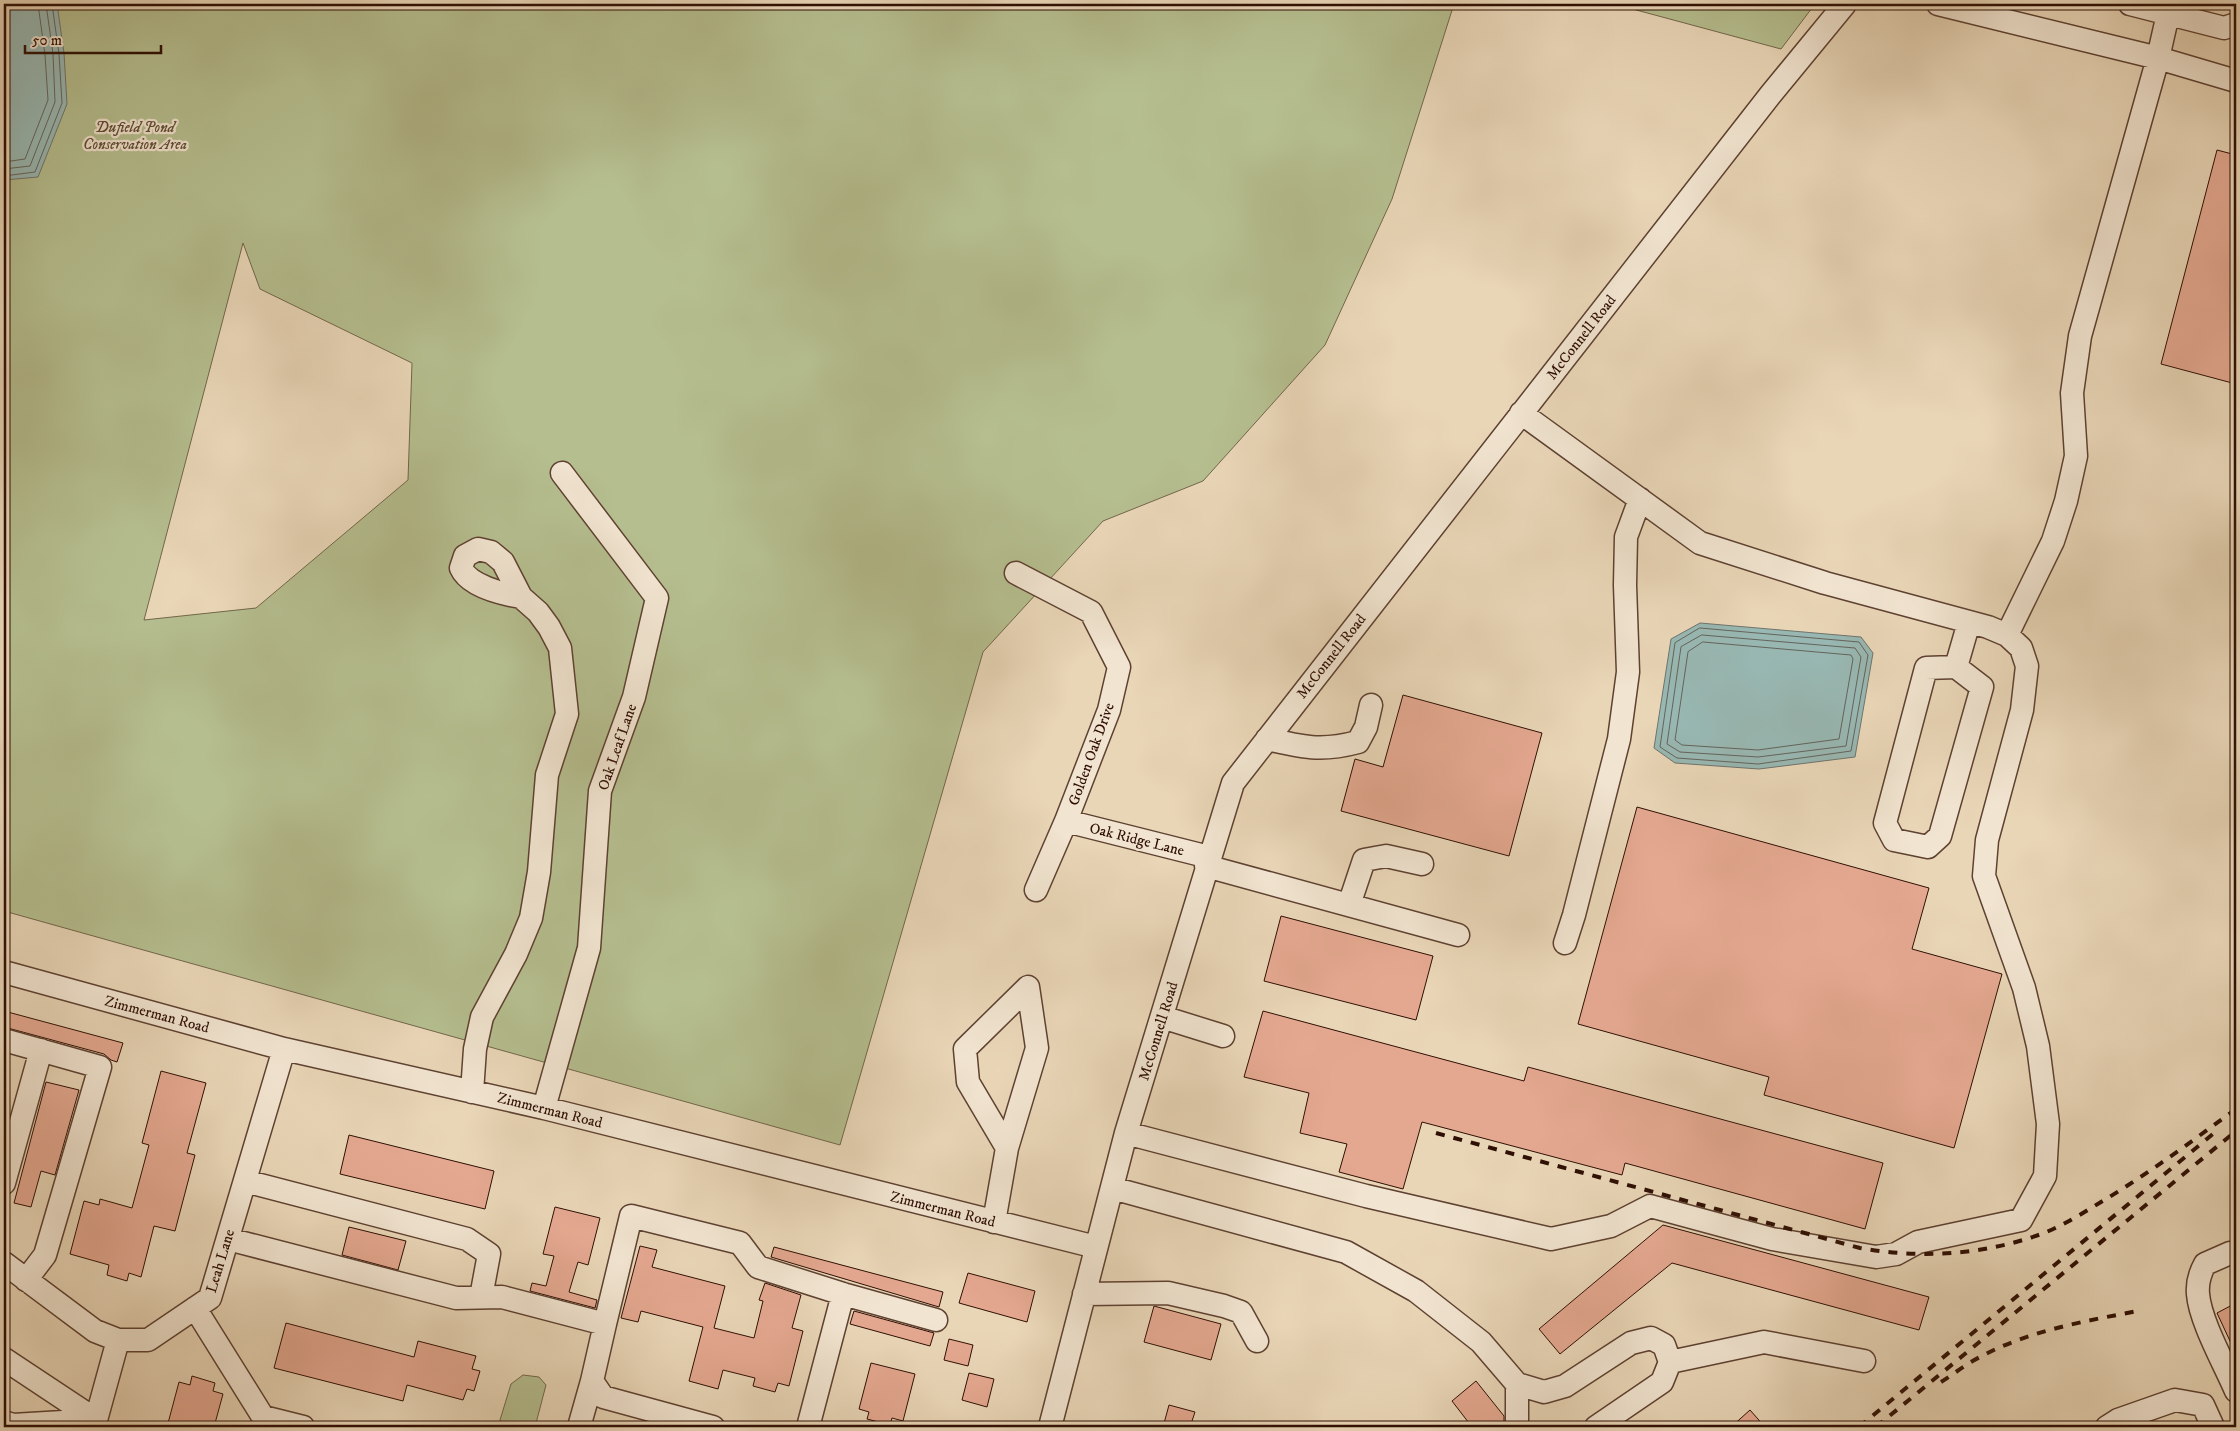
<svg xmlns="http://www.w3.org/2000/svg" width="2240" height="1431" font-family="'IM FELL DW Pica',serif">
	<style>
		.green { fill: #b5be8f; stroke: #72664a; fill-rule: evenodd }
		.water { fill: #98b8b3; stroke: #6e746d }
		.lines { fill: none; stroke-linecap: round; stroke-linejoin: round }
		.shore { stroke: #64645c; stroke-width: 1 }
		.building { fill: #e4a890; stroke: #2f0f04 }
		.minor-casing { stroke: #5e4131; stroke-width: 25 }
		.minor { stroke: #f1e4d0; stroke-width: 22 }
		.rail { stroke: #2f0f04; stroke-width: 4; stroke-dasharray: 9 9; stroke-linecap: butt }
		.labels { text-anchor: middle; stroke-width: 4.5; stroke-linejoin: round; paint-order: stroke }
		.park-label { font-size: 15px; font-style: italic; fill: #5e4c35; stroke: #f1e4d0 }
		.street-label { font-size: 15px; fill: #2f0f04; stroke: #f1e4d0 }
	</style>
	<rect width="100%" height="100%" fill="#e9d6b7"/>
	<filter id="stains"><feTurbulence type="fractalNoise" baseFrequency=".004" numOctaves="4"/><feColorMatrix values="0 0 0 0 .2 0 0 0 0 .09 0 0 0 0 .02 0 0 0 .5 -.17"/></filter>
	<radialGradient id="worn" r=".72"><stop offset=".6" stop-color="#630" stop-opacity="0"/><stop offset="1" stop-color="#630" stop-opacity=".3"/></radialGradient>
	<path class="green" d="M4,4h1450l-62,195 -67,146 -122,136 -100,40 -120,131 -143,493 -836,-234zM243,243l17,46 152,74 -4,117 -152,128 -112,12z
		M1614,4h201l-34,45z
		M523,1375l16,2 7,8 -11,42h-32l-3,-7 11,-36z"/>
	<path class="water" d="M4,4h53l7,49 3,51 -29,73 -34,3z
		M1700,623l161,14 12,16 -18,104 -96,12 -84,-6 -21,-15 17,-109z"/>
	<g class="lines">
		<path class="shore" d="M4,162l21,-3 23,-59 -3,-45 -7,-51
			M4,169l26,-3 25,-64 -2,-48 -7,-50
			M4,176l31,-4 27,-69 -3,-49 -7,-50
			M1700,628l159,14 9,13 -17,96 -93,13 -81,-6 -17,-11 15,-104z
			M1702,635l153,13 6,9 -15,89 -88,11 -78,-5 -13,-8 14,-97z
			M1703,642l148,13 2,4 -14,80 -81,11 -76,-5 -7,-5 13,-88z"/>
	</g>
	<path class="building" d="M2217,150l19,5v229l-75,-20z
		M1403,695l139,38 -33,123 -168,-45 14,-52 28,8z
		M1637,807l292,81 -17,61 90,25 -48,174 -190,-53 5,-18 -191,-53z
		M1281,916l152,40 -17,64 -152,-39z
		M4,1011l119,32 -6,19 -6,-2 -7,-6 -100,-27z
		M1263,1011l261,70 4,-14 355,96 -18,66 -240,-66 -3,12 -200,-53 -19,67 -64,-17 8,-28 -47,-11 9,-40 -65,-16z
		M161,1071l45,12 -19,70 8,2 -20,76 -21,-5 -13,51 -12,-4 -2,8 -20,-6 2,-10 -39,-11 14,-53 15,4 1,-6 32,9 17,-63 -7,-2z
		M46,1082l33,8 -24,85 -14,-4 -10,36 -17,-4z
		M349,1135l145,36 -9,38 -145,-35z
		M555,1207l45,11 -12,47 -10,-3 -9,30 28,8 -2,8 -65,-17 2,-8 14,3 8,-30 -11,-2z
		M1663,1225l266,72 -10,33 -247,-67 -112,91 -21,-25z
		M349,1227l57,14 -8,29 -56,-15z
		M640,1246l17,4 -5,17 73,19 -11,42 40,10 9,-37 -4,-1 6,-17 36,12 -9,33 11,3 -14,55 -11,-3 -3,9 -22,-6 2,-8 -32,-8 -5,19 -29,-8 14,-54 -62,-16 -3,11 -17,-4z
		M774,1247l169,45 -4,15 -168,-50z
		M968,1273l67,18 -8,31 -68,-19z
		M2236,1303v51l-19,-41z
		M1154,1306l67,18 -10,36 -67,-18z
		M854,1311l80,22 -4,13 -80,-22z
		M286,1323l128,34 4,-16 58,15 -4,13 8,2 -6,20 -7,-2 -4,11 -56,-15 -4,16 -129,-33z
		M949,1339l24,6 -5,21 -24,-6z
		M871,1363l44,11 -12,47 -11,-3 -2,7 -23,-6 2,-7 -10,-3z
		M969,1373l25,6 -7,28 -25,-7z
		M192,1376l23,7 -2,8 10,3 -9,33h-47l12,-45 11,3z
		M1476,1381l28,35v8l-5,3h-27l-20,-26z
		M1169,1405l26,7 -5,15h-27z
		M1750,1410l15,17h-34z"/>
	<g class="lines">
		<defs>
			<path id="minor" d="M1938,4l220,54 -78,278 -8,57 4,63 -10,45 -13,40 -46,94
				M2130,4l94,24 12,-4
				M2168,14l-10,44 78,23
				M1016,573l75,39 28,55 -10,43 -43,111 -30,69
				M1956,667l26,20 -42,149 -12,11 -34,-7 -9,-17 41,-155 30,-1 13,-45
				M1267,739c37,8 53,13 91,3l8,-15 5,-22
				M1066,821l143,36
				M1206,866l252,69
				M1349,905l15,-45 22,-4 36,8
				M1565,943l9,-28 45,-176 9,-67 -3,-87 1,-48 14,-38
				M4,972l280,77 260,59 552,139
				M1162,1017l61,19
				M4,1040l96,27 -55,188 -19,25
				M472,1092l3,-43 7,-32 34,-63 15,-36 8,-46 8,-97 20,-61 -7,-66 -11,-21 -11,-15 -17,-15 -18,-35 -12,-10 -13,-3 -13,7 -4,12c8,18 42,26 60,29
				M544,1108l45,-160 11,-157 34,-94 23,-99 -95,-125
				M1126,1133l240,63 185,43 60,-13 39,-20 122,33 104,18 20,-3 22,-12 103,-22 24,-44 3,-52 -10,-78 -14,-58 -40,-112 3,-36 35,-130 5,-44 -6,-18 -14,-13 -19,-8 -163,-44 -125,-40 -179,-130
				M245,1181l222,58 22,15 -8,43
				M4,1183l37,-133
				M1112,1188l234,64 70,39 65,51 36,42v43
				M994,1222l13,-74 30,-100 -9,-61 -63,62 3,33 39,66
				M228,1239l228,59 46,-1 103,27 -13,57 11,16 110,30
				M2236,1255l-6,-2 -25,11c-5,9 -8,19 -7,30 2,27 27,71 38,97
				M4,1263l91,68 23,9h30l62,-42 74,-249
				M1084,1294l84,-1 56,13 17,6 16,29
				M195,1308l68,109 40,10
				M605,1324l26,-108 109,27 18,24 85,27 93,26
				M4,1359l92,61
				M1670,1362l94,-20 100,19
				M1517,1384l27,8 21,-6 66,-43 20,-5 13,7 6,17 -8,20 -66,45
				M96,1420l22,-80
				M4,1422l9,3 83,-5
				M579,1427l13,-46
				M808,1427l35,-133
				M1050,1427l76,-294 107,-350 538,-689 74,-90
				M2107,1427l11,-7 57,-20 28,5 10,22"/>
		</defs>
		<use href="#minor" class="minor-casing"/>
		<use href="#minor" class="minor"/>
		<path class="rail" d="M1436,1133l424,115c61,11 125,7 184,-15 20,-8 39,-20 57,-31 47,-28 91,-61 135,-93
			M1941,1382c13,-8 25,-18 39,-25 48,-26 105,-36 158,-46
			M1859,1427l360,-298
			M1876,1427l360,-296"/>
	</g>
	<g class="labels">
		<g class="park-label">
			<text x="135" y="132">Dufield Pond<tspan x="135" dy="17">Conservation Area</tspan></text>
		</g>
		<g class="street-label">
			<text transform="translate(1581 337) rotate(-52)" y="5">McConnell Road</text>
			<text transform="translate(1331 656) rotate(-52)" y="5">McConnell Road</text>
			<text transform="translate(617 747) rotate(-71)" y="5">Oak Leaf Lane</text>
			<text transform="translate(1091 754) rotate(-70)" y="5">Golden Oak Drive</text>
			<text transform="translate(1137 839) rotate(14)" y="5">Oak Ridge Lane</text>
			<text transform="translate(157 1014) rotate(15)" y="5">Zimmerman Road</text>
			<text transform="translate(1158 1031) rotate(-73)" y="5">McConnell Road</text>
			<text transform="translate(550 1110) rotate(14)" y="5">Zimmerman Road</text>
			<text transform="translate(943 1209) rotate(14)" y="5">Zimmerman Road</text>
			<text transform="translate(220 1261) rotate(-73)" y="5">Leah Lane</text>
		</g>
	</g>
	<rect width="2240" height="1431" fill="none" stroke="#e9d6b7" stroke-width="20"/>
	<rect x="5" y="5" width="2230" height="1421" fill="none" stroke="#2f0f04" stroke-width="2.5"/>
	<rect x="10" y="10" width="2220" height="1411" fill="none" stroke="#2f0f04"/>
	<path d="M25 45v8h136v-8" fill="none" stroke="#2f0f04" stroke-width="2.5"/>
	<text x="32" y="45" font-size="15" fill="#2f0f04" stroke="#f1e4d0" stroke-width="4" paint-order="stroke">50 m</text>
	<rect width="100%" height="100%" filter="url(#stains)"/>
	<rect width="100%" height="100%" fill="url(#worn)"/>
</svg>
